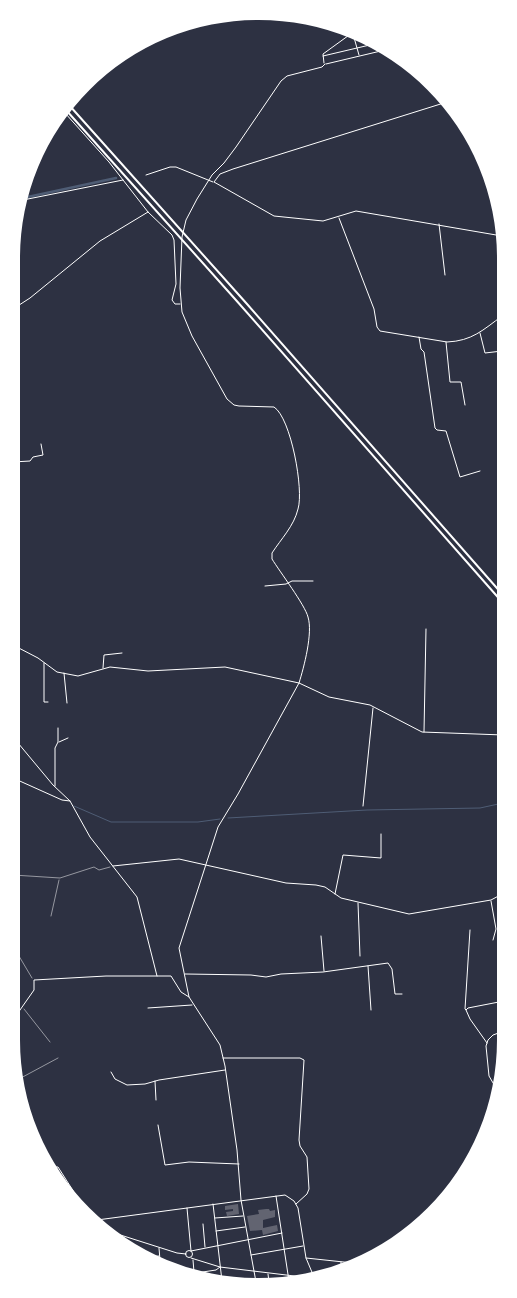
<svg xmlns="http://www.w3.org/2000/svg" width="517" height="1298" font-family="Commissioner,sans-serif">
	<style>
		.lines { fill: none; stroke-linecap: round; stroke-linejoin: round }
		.stream { stroke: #4f5d75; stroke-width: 1 }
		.canal { stroke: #4f5d75; stroke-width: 2.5 }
		.building { fill: #626471 }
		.path { stroke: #fff; stroke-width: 0.5 }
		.minor { stroke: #fff; stroke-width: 1 }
		.motorway { stroke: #fff; stroke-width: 2 }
	</style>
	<rect width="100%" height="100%" fill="#2d3142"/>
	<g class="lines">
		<path class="stream" d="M74,806l37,16h87l22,-3
			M228,818l139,-8 113,-2 23,-5"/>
		<path class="canal" d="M148,40l5,-2
			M23,198l93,-20"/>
	</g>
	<path class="building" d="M238,1204l1,10 -12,2 -1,-4 7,-1v-2l-8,1v-4z
		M266,1209h3l1,2 5,-1v7l-12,3v8l14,-3 1,6 -15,4 -1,-5 -12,1 -3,-15 12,-2 -1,-4z"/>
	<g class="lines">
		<path class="path" d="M13,875l47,3 34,-11 5,3 11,-3
			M51,916l8,-36
			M13,946l19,32
			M24,1009l26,33
			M19,1079l39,-21"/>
		<path class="minor" d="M353,34l6,21
			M323,56l51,-12
			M324,63l-1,-9 29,-21
			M326,64l59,-14
			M447,102l-214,67 -13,5 -6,8 60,34 49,5 33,-10 146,25
			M65,113l44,49 39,50 24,23 2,5 2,44 -4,16 3,4h5
			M146,175l24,-8h6l37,15
			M23,200l100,-20
			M339,218l35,91 3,18 3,4 67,11c25,-1 36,-12 55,-26
			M439,224l6,51
			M13,309l17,-11 70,-57 48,-29
			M480,333l5,20 17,-2
			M419,337l2,12 3,3 11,76 2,2 9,1 14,46 20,-6
			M446,342l4,40h11l4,23
			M13,462l17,-1 3,-4 10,-2 -2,-11
			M265,586l21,-2 6,-3h21
			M13,645l25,13 19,14 21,4 32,-9 38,4 77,-4 74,16 30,14 41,8 52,27 81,3
			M44,663v39h4
			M103,668l1,-13 18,-2
			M64,673l3,30
			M424,732l2,-103
			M13,737l40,48 17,16 20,36 47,60 20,79
			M59,742l9,-4
			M13,778l49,22 8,1
			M55,786v-38l3,-6v-14
			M363,806l10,-98
			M113,866l66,-7 107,24 30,2 9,2 16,11 68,16 82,-14 13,-7
			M335,894l8,-39 38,3v-24
			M491,901l5,28 -3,11
			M358,903l2,53
			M321,936l3,35
			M368,966l3,44
			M185,974l66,1 15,2 15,-3 42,-2 65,-9 4,6 3,25h7
			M148,1008l44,-3
			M466,1010l-1,-1 5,-79
			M13,1020l21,-30v-10l72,-4h65l10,16 8,5
			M487,1043l-17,-24 -4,-9 2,-2 36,-7
			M223,1058h77l4,2 -5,80 1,6 7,11 2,32 -2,5 -11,10
			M111,1072l4,7 12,6 18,-1 14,-4 66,-10
			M155,1081l1,19
			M496,1088l-7,-12 -3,-30 2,-6 5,-5 11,-4
			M158,1125l7,40 24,-3 50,2
			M54,1167h4l28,44
			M276,1196l13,85
			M213,1204l9,77
			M187,1208l4,43
			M215,1218l28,-2
			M97,1220l188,-25 9,6 4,7 8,50 8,19
			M203,1224l2,23
			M216,1231l29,-4
			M111,1232l66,21 9,1
			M159,1248l1,12
			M185.5 1254a3.5 3.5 0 1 1 7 0a3.5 3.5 0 1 1-7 0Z
			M191,1251l91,-18
			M251,1255l52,-9
			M150,1257l9,-1
			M191,1258l29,9 91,11
			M306,1258l47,5
			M193,1260l1,12
			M341,1267v-5
			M196,1273l20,-3 4,-3
			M268,1274l1,8
			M256,1282l-15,-82 -4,-50 -12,-84 -5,-21 -31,-48 -10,-49 39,-121 20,-33 61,-111c5,-16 14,-50 9,-66 -3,-12 -28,-45 -36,-58v-6c9,-14 22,-27 26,-44 6,-19 -7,-91 -24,-102l-35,-1 -5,-1 -7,-6 -35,-63 -10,-24 -2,-24 2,-51 4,-17 11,-21 15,-24 12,-12 12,-16 45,-66 6,-5 35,-9 3,-3"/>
		<path class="motorway" d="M69,105l178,199 256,291
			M66,110l169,189 268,304"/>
	</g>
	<path d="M0 0H517V1298H0ZM258 20H259A238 238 0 0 1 497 258V1040A238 238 0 0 1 259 1278H258A238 238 0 0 1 20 1040V258A238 238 0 0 1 258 20Z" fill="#fff" fill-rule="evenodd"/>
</svg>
